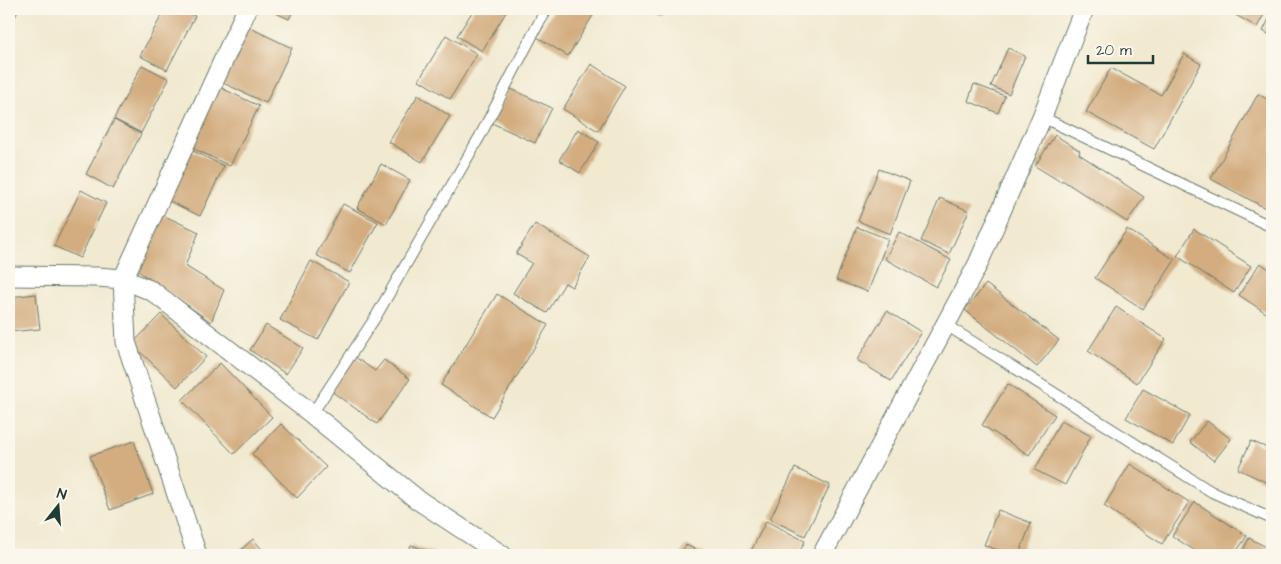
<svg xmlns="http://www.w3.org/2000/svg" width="1281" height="564" font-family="'Architects Daughter',sans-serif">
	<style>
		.building { fill: #d3ad80 }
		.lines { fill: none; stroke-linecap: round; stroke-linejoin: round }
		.lane-casing { stroke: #68796b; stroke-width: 12 }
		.street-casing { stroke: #68796b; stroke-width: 21 }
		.lane { stroke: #fff; stroke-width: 10 }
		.street { stroke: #fff; stroke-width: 19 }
	</style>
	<rect width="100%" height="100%" fill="#fbf7ec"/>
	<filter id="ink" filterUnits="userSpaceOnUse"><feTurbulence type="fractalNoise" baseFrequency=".02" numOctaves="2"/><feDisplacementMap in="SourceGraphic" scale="10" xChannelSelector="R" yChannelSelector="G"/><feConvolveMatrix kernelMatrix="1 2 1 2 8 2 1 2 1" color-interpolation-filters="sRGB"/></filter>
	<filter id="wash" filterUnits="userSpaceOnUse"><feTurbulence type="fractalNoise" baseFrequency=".0096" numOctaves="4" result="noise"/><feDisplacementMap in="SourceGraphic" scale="20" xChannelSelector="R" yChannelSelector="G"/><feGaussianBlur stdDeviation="1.12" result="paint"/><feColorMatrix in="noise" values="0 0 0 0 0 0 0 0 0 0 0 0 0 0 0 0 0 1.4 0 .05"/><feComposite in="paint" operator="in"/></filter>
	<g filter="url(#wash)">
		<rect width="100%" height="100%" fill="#f1e9d0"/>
		<g id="blocks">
			<path class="building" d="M9,9l9,2 -9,18z
				M165,9h16l14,7 -28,54 -27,-14z
				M267,9h27l-5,10z
				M474,9h34l-26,42 -25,-15z
				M554,9h43l-29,47 -31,-19z
				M646,9h20l-5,8z
				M1225,9h42l-10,18z
				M1272,13v23l-9,-5z
				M246,26l46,22 -26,55 -47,-22z
				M446,35l31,19 -27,45 -31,-19z
				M1008,48l17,8 -16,38 -18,-8z
				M1184,54l17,10 -47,85 -68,-37 25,-44 50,27z
				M591,64l34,22 -27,45 -35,-22z
				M142,65l27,14 -28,54 -27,-14z
				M974,84l31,12 -7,17 -30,-12z
				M215,85l44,21 -29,60 -44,-21z
				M509,88l43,20 -17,35 -43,-20z
				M1258,94l14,8v102l-3,6 -58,-31z
				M418,95l32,21 -28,46 -33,-20z
				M114,120l27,14 -28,55 -27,-15z
				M578,129l21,13 -19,31 -21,-13z
				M1055,135l25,16 -1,3 65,43 -17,25 -65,-42 -1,2 -26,-16z
				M187,148l37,18 -24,50 -37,-18z
				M381,164l29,16 -24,44 -29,-16z
				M879,169l31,12 -20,53 -32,-13z
				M81,190l25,13 -26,55 -26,-12z
				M940,198l29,13 -20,43 -28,-13z
				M343,204l35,18 -28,51 -34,-18z
				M156,212l43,20 -14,34 39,24 -13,32 -80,-56z
				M535,224l55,33 -18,30 -7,-4 -18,30 -34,-20 19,-30 -16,-9z
				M857,227l31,12 -20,53 -32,-12z
				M1127,229l48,31 -32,49 -48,-31z
				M1194,229l57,37 -17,27 -57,-37z
				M899,232l52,28 -15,27 -51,-28z
				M311,261l38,21 -31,58 -38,-20z
				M1260,263l12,8v46l-33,-22z
				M986,284l73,56 -22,27 -72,-57z
				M36,294l4,35 -31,3v-35z
				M497,294l51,31 -56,92 -51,-32z
				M1116,307l50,32 -29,44 -49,-32z
				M887,311l34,21 -30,49 -34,-21z
				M161,314l45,43 -29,30 -45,-43z
				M266,325l37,23 -17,26 -36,-24z
				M355,357l20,14 9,-11 26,19 -33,45 -46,-33z
				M220,363l52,54 -38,37 -52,-54z
				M1008,384l47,31 -26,40 -47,-30z
				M1143,389l47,26 -17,30 -47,-27z
				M1061,420l30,16 -26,49 -30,-15z
				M1207,421l24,18 -17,22 -24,-19z
				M281,424l45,43 -29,31 -45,-44z
				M134,441l19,53 -43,16 -20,-54z
				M1251,441l21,9v35l-34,-16z
				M1130,464l59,38 -27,42 -58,-38z
				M795,468l35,17 -25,51 -35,-17z
				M1195,502l52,34 -13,19h-32l-30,-19z
				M998,510l33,13 -12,32h-8l-27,-10z
				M766,521l39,20 -7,14h-49z
				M1249,538l23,12v5h-31z
				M253,539l14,16h-32z
				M411,545l29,10h-33z
				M686,545l21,10h-27z"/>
		</g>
	</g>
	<g filter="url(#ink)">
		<use href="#blocks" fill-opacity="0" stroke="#68796b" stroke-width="1"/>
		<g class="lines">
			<defs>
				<path id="lane" d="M1042,117l230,110
					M946,325l266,167 60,27
					M312,414l63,-96 105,-182 66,-127"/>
				<path id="street" d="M9,276l88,1 26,2 29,12 160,123 106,86 84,55
					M197,555l-71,-213 -3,-63 124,-270
					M822,555l156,-291 64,-147 42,-108"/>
			</defs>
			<use href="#lane" class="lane-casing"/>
			<use href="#street" class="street-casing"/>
			<use href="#lane" class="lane"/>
			<use href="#street" class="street"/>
		</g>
	</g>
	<rect width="1281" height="564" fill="none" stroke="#fbf7ec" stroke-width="30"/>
	<g transform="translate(58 506) rotate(17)" stroke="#fbf7ec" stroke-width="4" paint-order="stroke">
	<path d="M0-4L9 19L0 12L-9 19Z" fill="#1f3d34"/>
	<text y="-8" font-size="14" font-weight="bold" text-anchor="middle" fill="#1f3d34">N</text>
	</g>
	<path d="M1088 55v8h65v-8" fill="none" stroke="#1f3d34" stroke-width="2.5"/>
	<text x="1096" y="55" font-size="15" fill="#1f3d34" stroke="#fbf7ec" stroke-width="4" paint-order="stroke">20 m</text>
</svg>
